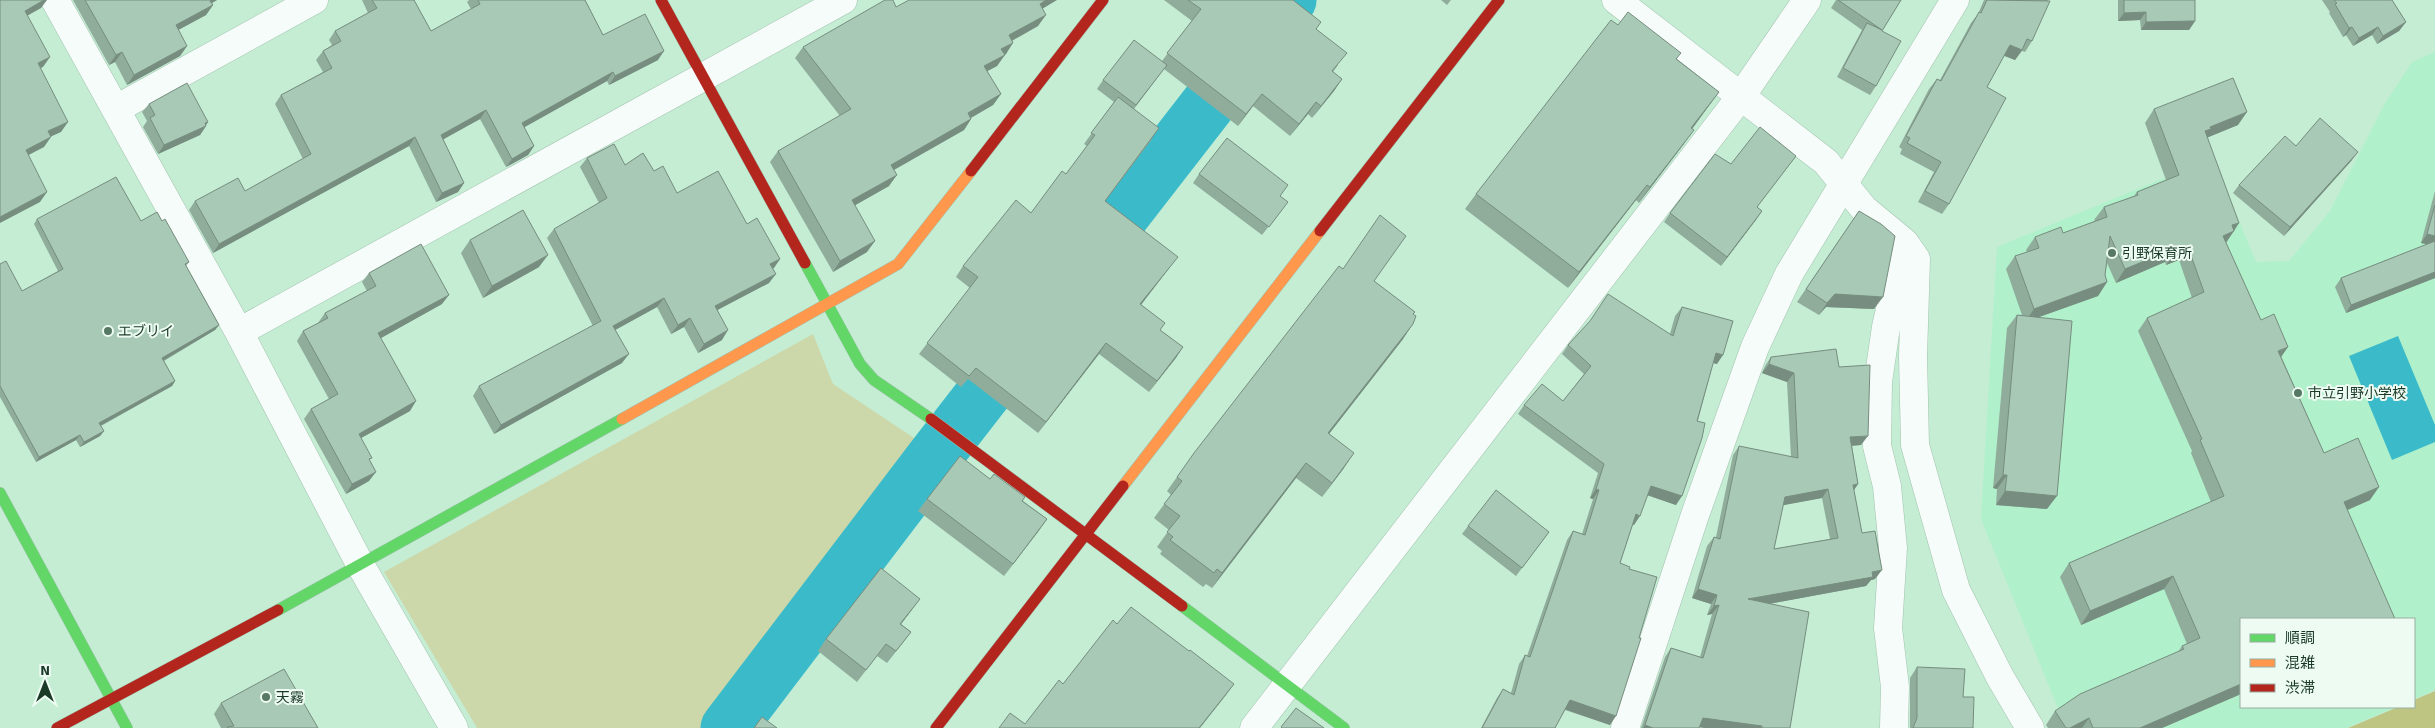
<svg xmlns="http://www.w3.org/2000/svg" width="2435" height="728" font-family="Signika,'Noto Sans JP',sans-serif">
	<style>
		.built { fill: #b0f0ca }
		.green { fill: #cdd8aa }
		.forest { fill: #bec583 }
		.water { fill: #3bbbca }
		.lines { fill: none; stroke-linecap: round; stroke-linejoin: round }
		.river { stroke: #3bbbca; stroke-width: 55 }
		.street-casing { stroke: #a2c3af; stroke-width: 29 }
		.fast-casing { stroke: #a2c3af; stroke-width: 12 }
		.slow-casing { stroke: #a2c3af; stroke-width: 12 }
		.jam-casing { stroke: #a2c3af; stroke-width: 12 }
		.street { stroke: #f6fcf9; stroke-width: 28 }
		.fast { stroke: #63d668; stroke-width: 11 }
		.slow { stroke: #ff974d; stroke-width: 11 }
		.jam { stroke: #b3261e; stroke-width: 11 }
		.wall { fill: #90ad9c; fill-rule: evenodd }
		.shaded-wall { fill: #768d7f }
		.building { fill: #a8c9b5; stroke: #768d7f; fill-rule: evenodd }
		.poi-dot { fill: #567864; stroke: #edfbf2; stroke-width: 2 }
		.labels { text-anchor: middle; stroke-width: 4; stroke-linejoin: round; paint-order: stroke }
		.poi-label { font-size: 14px; fill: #1a3927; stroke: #edfbf2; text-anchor: start }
	</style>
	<rect width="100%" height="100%" fill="#c4edd4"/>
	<path class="built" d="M2435,52v638l-21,9v-80h-173v88h155l-50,21h-280l-85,-209 16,-272 216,-89 43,104 33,-1 41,-50 54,-106 28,-43z"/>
	<path class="green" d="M813,334l20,50 93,62 -217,282h-232l-93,-156z"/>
	<path class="forest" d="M2435,691v37h-87l50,-21h16v-7z"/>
	<path class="water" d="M2398,336l37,89v17l-43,18 -43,-104z"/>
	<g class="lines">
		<path class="river" d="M728,728l207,-272 354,-456"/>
		<defs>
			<path id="street" d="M55,0l184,332 122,234 93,162
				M1616,0l210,162 38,47 41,34 -19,84 -8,55 -1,64 10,40 6,62 -5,80 7,59 -1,41
				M116,109l198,-109
				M1907,246l9,13 -3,97 2,89 41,145 44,87 30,51
				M239,332l604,-332
				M1254,728l488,-633 65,-95
				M1625,728l70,-213 60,-168 34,-73 166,-274"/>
			<path id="fast" d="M805,263l55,101 14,16 57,39
				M0,493l127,235
				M1182,606l162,122
				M278,610l344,-191"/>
			<path id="slow" d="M622,419l276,-155 73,-93
				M1123,486l197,-255"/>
			<path id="jam" d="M661,0l144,263
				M971,171l132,-171
				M1320,231l179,-231
				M931,419l251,187
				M57,728l221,-118
				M936,728l187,-242"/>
		</defs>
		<use href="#street" class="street-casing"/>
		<use href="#fast" class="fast-casing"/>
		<use href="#slow" class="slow-casing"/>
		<use href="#jam" class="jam-casing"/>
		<use href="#street" class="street"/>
		<use href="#fast" class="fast"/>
		<use href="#slow" class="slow"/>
		<use href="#jam" class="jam"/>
	</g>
	<path class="wall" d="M73,0h144l-5,3 1,2 -7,10 -28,15 9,16 -7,10 -53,29 -12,-23 -6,3z
		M362,0h52l17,31 40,-22 -4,-7 2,-2h116l18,35 55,25 -49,25 -2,-4 -83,46 10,19 -6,9 -22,12 -26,-48 -37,20 21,44 -6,9 -22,10 -27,-56 -196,107 -24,-43 6,-9 50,-10 58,-32 -28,-55 6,-9 42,-23 -7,-12 7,-9 9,-6 -3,-5 6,-9 33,-18z
		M1164,0h129l23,29 22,36 -5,7 9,7 -8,12 -22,27 -4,-4 -18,22 -37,-30 -15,20 -74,-57 -30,40 18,30 -47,62 65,66 -29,38 19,25 23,17 -34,45 -50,-38 -61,79 -70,-54 -7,8 -42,-33 51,-66 -14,-11 7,-11 68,-53 35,-39 21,-28 -3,-2 30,-42 -17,-13 6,-9 59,-19 30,-40z
		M1441,0h10l-4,5z
		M1836,0h65l-19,31 -6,55 -6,9 -33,-18 25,-47 -31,-22z
		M1984,0h64l-16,41 -7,11 -3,-1 -7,9 -11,-4 -17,31 -38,117 -7,10 -24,-12 16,-30 -34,-18 2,-5 -3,-2 30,-58 8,-10 3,1 31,-57 7,-9z
		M2118,0h77v21l-6,9h-48l-1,-10 -22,1z
		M2322,0h70l14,22 -7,9 -22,13 -5,-9 -19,11 -7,-11 -3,2 -14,-24 1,-1z
		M896,7l146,2 -4,17 -26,15 -6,13 -2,1 -7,11 -10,5 14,23 -8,11 -22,13v1l-7,11 -70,40 -5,16 -34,19 12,47 -34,20 -63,-110 8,-11 62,-35 -45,-58 8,-11z
		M1618,25l59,34 42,33 -27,37 -9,16 -44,58 -3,-3 -68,88 -103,-79 11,-15z
		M149,104l59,18 -2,3v1l-6,9 -42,19 -15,-27 4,-6 -5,-9z
		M2154,109l84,16 -31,12 27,93 -8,13 35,77 20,36 43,97 46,47 -22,10 -107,109v75l-79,34h-114l-2,-3 9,-14 123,-59 4,-6 5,-2 -23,-55 -83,36 -21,-48 9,-14 142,-61 -20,-49 1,-2 -54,-120 9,-13 45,-20 -13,-38 -13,5 -1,-3 -49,21 -9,-20 -2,12 2,7 -9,14 -59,21 8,192 -51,-4 1,-16 -4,-1 14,-160 10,-13h5l-16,-46 9,-13 12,-4 -1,-2 9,-13 28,-4 32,-12 -1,-1 10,-13 30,-11 3,-4 29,-12 -21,-57z
		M2296,146l56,14 -68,76 -51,-43 6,-8z
		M1796,156l-39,51 5,4 -41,55 -57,-44 6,-9 61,-49z
		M587,158l38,7 29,6 23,22 70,31 33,35 -7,9 -4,15 -52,27 5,30 -24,13 -14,-26 -13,7 -14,-27 -42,23 7,33 -128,71 -21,-38 6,-10 114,-60 -46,-88 7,-9 45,-26 -19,-36z
		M1199,174l82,37 -19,24 -69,-52z
		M2435,191v87l-89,35 -11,-26 6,-9 86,-34 -6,-1z
		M1859,211l15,98 -48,-2 -7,8 -22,-13z
		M37,219l125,2 27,41 -3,4 33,59 -4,5 -51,31 11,20 -3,5 -71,40 3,5 -4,5 -20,11 -4,-7 -40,22 -36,-65v-133l22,27 36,-20 -24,-47z
		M470,240l69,27 -56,31 -22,-45z
		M1342,269l32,12 39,33 -10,25 -74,95 15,34 -22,29 -26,-19 -84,110 -6,-4 -3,3 -43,-33 2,-3 -5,-4 12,-17 -15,-12 17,-23 -4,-4 10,-14z
		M369,273l73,31 -61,34 29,73 -49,27 9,23 -1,20 -23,13 -42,-75 7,-10 18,-10 -32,-58 6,-10 15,-8 7,-10 42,-22 -5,-9z
		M1682,307l35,57 -4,-1 -37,142 -29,-10 -13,30 -1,-1 -13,39 9,6 -19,156 -45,-15 -10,18h-74l16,-30 6,-9 8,4 8,-29 6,-9 2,1 40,-116 6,-9 9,3 11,-35 -3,-1 8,-25 -80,-59 6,-9 39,-4 21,-27 -22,-20 6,-9 102,-11 5,-18z
		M1771,357l68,10 22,78 -9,1 6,38 -4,6 8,43 13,46 -4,1 -5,6 -97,18 21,124h-85l-5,-1 -1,1h-58l24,-71 6,-9 29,9 12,-43 -5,1 4,-11 -19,-6 15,-52 7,-9h2l17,-82 6,-9 52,11 -4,-75 -25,-9 3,-7zM1822,498l8,41 -56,10 9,-44z
		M990,479l33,22 24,18 -43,57 -86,-65 9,-12z
		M1468,526l81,6 -33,44 -54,-42z
		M911,611l-10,13 10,8 -9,12 -15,19 -10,-7 -20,26 -39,-31 8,-12z
		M1917,667l46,30 10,31h-63v-50z
		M221,703l97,25h-97l-7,-14z"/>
	<path class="shaded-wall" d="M44,0h3l-6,8 -23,13 7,-10z
		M210,0h7l-7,4 3,1 -7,10 -37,20 7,-10z
		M1046,0h11l-25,15 8,-11z
		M2146,12l-6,8 -22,1 6,-8z
		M1046,15l-8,11 -36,20 7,-11z
		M2195,21l-6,9h-48l5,-8z
		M2406,22l-7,9 -22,13 6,-8z
		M2352,27l-6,8 -3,2 6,-9z
		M2378,27l-6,8 -19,11 6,-8z
		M1013,43l-7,11 -12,6 7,-11z
		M2010,45l12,5 -7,10 -12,-5z
		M187,46l-7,10 -53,29 7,-10z
		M664,51l-6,9 -49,25 6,-9z
		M122,52l-7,10 -6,3 7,-10z
		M1005,55l-8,11 -21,11 8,-11z
		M50,57l-7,10 -12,6 7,-10z
		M613,72l-6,9 -91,51 6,-9z
		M1342,79l-8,12 -22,27 9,-12z
		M1719,92l-11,15 -27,37 10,-16z
		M1001,94l-8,11 -33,19 8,-11z
		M1262,94l-24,32 8,-12z
		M1316,102l-8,12 -18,22 9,-12z
		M486,110l-6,9 -45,25 6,-9z
		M2247,112l-9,13 -34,14 1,-8 5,-4z
		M971,119l-7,11 -81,46 8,-11z
		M68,122l-7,10 -20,9 7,-10z
		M208,122l-4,6 2,-2 -6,9 -42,19 6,-9z
		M1694,130l-11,15 -44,58 11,-16z
		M51,137l-7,10 -25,13 7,-10z
		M415,137l-6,9 -196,107 6,-9z
		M534,146l-6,9 -22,12 6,-8z
		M2358,152l-6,8 -68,76 6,-9z
		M897,175l-8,11 -44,25 7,-11z
		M464,183l-6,9 -22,10 6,-9z
		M1647,185l-11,15 -68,88 11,-16z
		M47,192l-7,10 -40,21v-6z
		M1762,211l-6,9 -35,46 6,-9z
		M2239,223l-5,8 -9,13 -2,-8 9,-11z
		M2427,234l8,2v10l-14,-3z
		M875,241l-8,11 -34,20 7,-11z
		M2188,247l-9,13 -13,5 9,-13z
		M2174,249l-9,13 -49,21 9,-14z
		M548,255l-9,12 -56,31 9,-12z
		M1178,257l-8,10 -37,48 7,-11z
		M780,259l-6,9 -10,5 6,-9z
		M2435,272v6l-89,35 5,-8z
		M776,274l-7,9 -61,32 7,-9z
		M2107,282l-9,14 -73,26 9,-13z
		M1835,294l48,3 -9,12 -48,-2 -7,8 8,-12z
		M449,295l-7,9 -70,39 6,-10z
		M664,298l-7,9 -51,28 7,-9z
		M690,318l-6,9 -13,7 7,-9z
		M1413,324l-10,15 -85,109 10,-15z
		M219,325l-4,5 -56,33 3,-5z
		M728,330l-6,10 -24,13 6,-9z
		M1106,343l-7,11 -61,79 8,-11z
		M1183,347l-7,11 -27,34 8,-11z
		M2288,347l-9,13 -1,-9z
		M1716,353l7,2 -6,9 -8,-2z
		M629,354l-7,9 -128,71 7,-9z
		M1769,364l25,9 -7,9 -25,-9z
		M175,381l-3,5 -76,42 3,-5z
		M416,401l-6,10 -58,32 7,-9z
		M104,431l-4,5 -20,11 4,-5z
		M80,435l-4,5 -40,22 3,-5z
		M1868,436l-7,9 -17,1 6,-9z
		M1354,453l-10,15 -22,29 10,-14z
		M1306,463l-10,15 -84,110 10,-15z
		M376,472l-7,9 -23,13 6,-10z
		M2003,475h4l-10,14 -4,-1z
		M1858,484l-6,9 1,-8z
		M1651,486l31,10 -6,9 -32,-11z
		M2379,487l-9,13 -35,15 9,-13z
		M1596,489l3,1 -6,9 -3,-1z
		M1828,489l-6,9 -43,8 6,-9z
		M2005,491l52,5 -10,13 -51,-4z
		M1636,514l4,2 -6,9 -4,-2z
		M1047,519l-9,13 -34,44 9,-12z
		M1882,570l-7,9 -4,1 -5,6 -125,23 7,-10z
		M2173,576l-9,13 -83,36 9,-14z
		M1698,589l19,6 -6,9 -19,-6z
		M920,599l-9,12 -19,25 8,-12z
		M1719,605l-7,9 -5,1 7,-9z
		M1234,684l-8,11 -26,33h-1z
		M2241,684v10l-79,34h-22z
		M1570,700l46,16 -6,9 -46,-16z
		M1703,718l59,8 -1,2h-56l-8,-1z
		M2089,718l-7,10h-12z
		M1645,725l8,3h-10z"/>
	<path class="building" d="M0,0h44l-19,11 25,46 -12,6 30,59 -20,9 3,6 -25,13 21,42 -47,25z
		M85,0h126l-1,1 3,4 -37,20 11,21 -53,29 -12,-23 -6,3z
		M372,0h42l17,31 49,-27 -2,-4h107l18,35 42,-21 19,37 -49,25 -2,-4 -91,51 12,23 -22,13 -26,-49 -45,25 23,48 -22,10 -27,-56 -196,107 -24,-43 43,-23 7,13 66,-37 -30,-59 51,-27 -9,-17 18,-10 -6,-10 42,-23z
		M885,0h8l3,7 13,-7h137l-6,4 6,11 -37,20 4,8 -12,6 4,6 -21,11 17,28 -33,19 3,6 -80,46 6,10 -45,25 23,41 -35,20 -62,-110 73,-42 -48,-62z
		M1188,0h105l28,22 -5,7 31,24 -15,18 10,8 -21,27 -5,-4 -17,22 -37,-30 -16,20 -79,-61 34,-44z
		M1838,0h63l-19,31 19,10 -25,45 -33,-18 24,-45 15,7z
		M1987,0l63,1 -18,40 -5,-2 -5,11 -12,-5 -23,42 19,11 -57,106 -24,-13 16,-29 -34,-19 3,-5 -4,-2 31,-57 4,2 38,-69 2,1z
		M2124,0h71v21l-49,1v-10l-22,1z
		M2334,0h58l14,22 -23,14 -5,-9 -19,11 -7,-11 -3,1 -14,-24 2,-1z
		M1628,12l53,41 -5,6 43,33 -28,36 3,2 -44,57 -3,-2 -68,87 -103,-78 135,-174 7,5z
		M1134,40l33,25 -31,40 -33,-25z
		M2233,78l14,34 -37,15 1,2 -6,2 34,92 -7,2 2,6 -11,5 38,84 13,-6 14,33 -10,4 46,102 34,-15 21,49 -35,15 51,117h-154v65l-101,44h-47l-4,-10 -19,10h-4l-11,-17 25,-17 104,-45 -2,-3 18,-8 -27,-62 -83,35 -21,-48 155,-67 -24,-56 2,-1 -55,-121 57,-26 -16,-45 -13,5 -1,-3 -49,20 -15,-33 -5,39 2,7 -73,27 -19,-53 24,-8 -4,-11 26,-10 2,6 44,-16 -3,-10 34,-12 -1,-3 42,-17 -25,-66z
		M187,83l21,39 -3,1 1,3 -42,19 -14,-27 5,-3 -6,-11z
		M1118,97l41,31 -54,73 73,56 -38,47 25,19 -5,7 23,17 -26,34 -51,-38 -60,79 -70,-54 -7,8 -42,-33 51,-66 -15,-11 53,-66 15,13 31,-42 4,3 29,-39 -4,-2z
		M2320,118l38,34 -68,75 -51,-42 46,-49 11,10z
		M1760,127l36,29 -39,51 5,4 -35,46 -57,-44 45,-59 16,10z
		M1227,138l61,47 -8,11 8,6 -19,25 -70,-53z
		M614,144l11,21 18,-12 11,18 9,-5 14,27 41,-22 29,53 10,-6 23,41 -10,5 6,10 -61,32 13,24 -24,14 -14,-26 -12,7 -14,-27 -51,28 16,28 -128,71 -22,-39 122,-65 -47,-92 53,-31 -20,-40z
		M116,177l25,44 16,-9 5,9 3,-2 24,43 -4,2 34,61 -57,33 13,23 -76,42 5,8 -20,11 -4,-7 -41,22 -39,-71v-122l6,-3 16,30 41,-22 -26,-50z
		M2435,205v31l-8,-2z
		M523,210l25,45 -56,31 -22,-46z
		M1859,211l22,13 14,12 -12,61 -48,-3 -8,9 -21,-14z
		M1380,215l26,21 -32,45 41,31 -2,2 3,2 -3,8 -85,109 26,20 -22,30 -26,-20 -84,110 -5,-4 -3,4 -44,-33 3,-3 -6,-5 13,-16 -16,-12 18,-23 -5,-4 17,-24 145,-187 4,3z
		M2435,241v31l-84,33 -10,-27z
		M421,244l28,51 -71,38 38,68 -57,33 13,24 -3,1 7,13 -24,12 -41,-75 27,-15 -35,-63 25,-13 -3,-5 51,-27 -7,-13z
		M1608,294l65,42 9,-29 51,14 -10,34 -7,-2 -19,68 8,2 -3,15 -20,58 -31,-10 -11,30 -4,-2 -16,49 10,4 -1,2 28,8 -18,61h2l-25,78 -46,-16 -15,28h-73l21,-39 11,6 11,-40 5,2 43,-126 12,4 14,-45 -3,-1 8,-25 -80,-59 18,-21 21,17 28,-35 -23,-21 22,-24z
		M2017,315l55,6 -15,175 -52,-5 2,-16h-4z
		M1836,349l3,18 31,-2 -2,71 -18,1 8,47 -5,1 9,48 13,-2 7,39 -10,2 1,5 -125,22 61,13 -19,116h-28v-2l-59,-8 -4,10h-46l-8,-3 26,-77 32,10 16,-53 -5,1 3,-11 -19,-6 16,-52 6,2 19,-93 59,12 -4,-85 -25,-9 2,-7zM1828,489l10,49 -64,11 11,-52z
		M960,456l30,23 4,-5 31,23 -3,4 25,18 -34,45 -86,-65z
		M1496,490l53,42 -27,36 -54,-42z
		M881,568l39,31 -20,25 11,8 -15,19 -10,-7 -20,26 -40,-31z
		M1131,607l58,44 1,-1 44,34 -35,44h-200l11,-15 15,11 34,-44 4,4 50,-64 4,4z
		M1917,667l48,2 -2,28h11l-1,31h-60l4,-10z
		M284,669l34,59h-90l-1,-1 7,-1 -13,-23z
		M1296,708l28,20h-42l-1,-1z
		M762,717l15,11h-23z"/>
	<g class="poi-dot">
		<circle cx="2112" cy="253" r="5"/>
		<circle cx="108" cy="331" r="5"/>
		<circle cx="2298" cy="393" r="5"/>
		<circle cx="266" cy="697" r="5"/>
	</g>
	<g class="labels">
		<g class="poi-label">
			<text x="2122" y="258">引野保育所</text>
			<text x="118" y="336">エブリイ</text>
			<text x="2308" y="398">市立引野小学校</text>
			<text x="276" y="702">天霧</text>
		</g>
	</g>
	<rect x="2240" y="618" width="175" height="90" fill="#edfbf2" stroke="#99ada1"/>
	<rect x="2250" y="634" width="25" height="8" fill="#63d668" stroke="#99ada1"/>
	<text x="2285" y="643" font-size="15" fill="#1a3927">順調</text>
	<rect x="2250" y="659" width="25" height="8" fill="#ff974d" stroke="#99ada1"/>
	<text x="2285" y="668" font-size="15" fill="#1a3927">混雑</text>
	<rect x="2250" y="684" width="25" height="8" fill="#b3261e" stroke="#99ada1"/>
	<text x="2285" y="693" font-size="15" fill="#1a3927">渋滞</text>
	<g transform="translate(45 683)" stroke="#edfbf2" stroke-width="4" paint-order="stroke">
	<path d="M0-4L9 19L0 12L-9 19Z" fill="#1a3927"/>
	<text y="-8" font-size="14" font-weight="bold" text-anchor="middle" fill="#1a3927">N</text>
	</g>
</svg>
